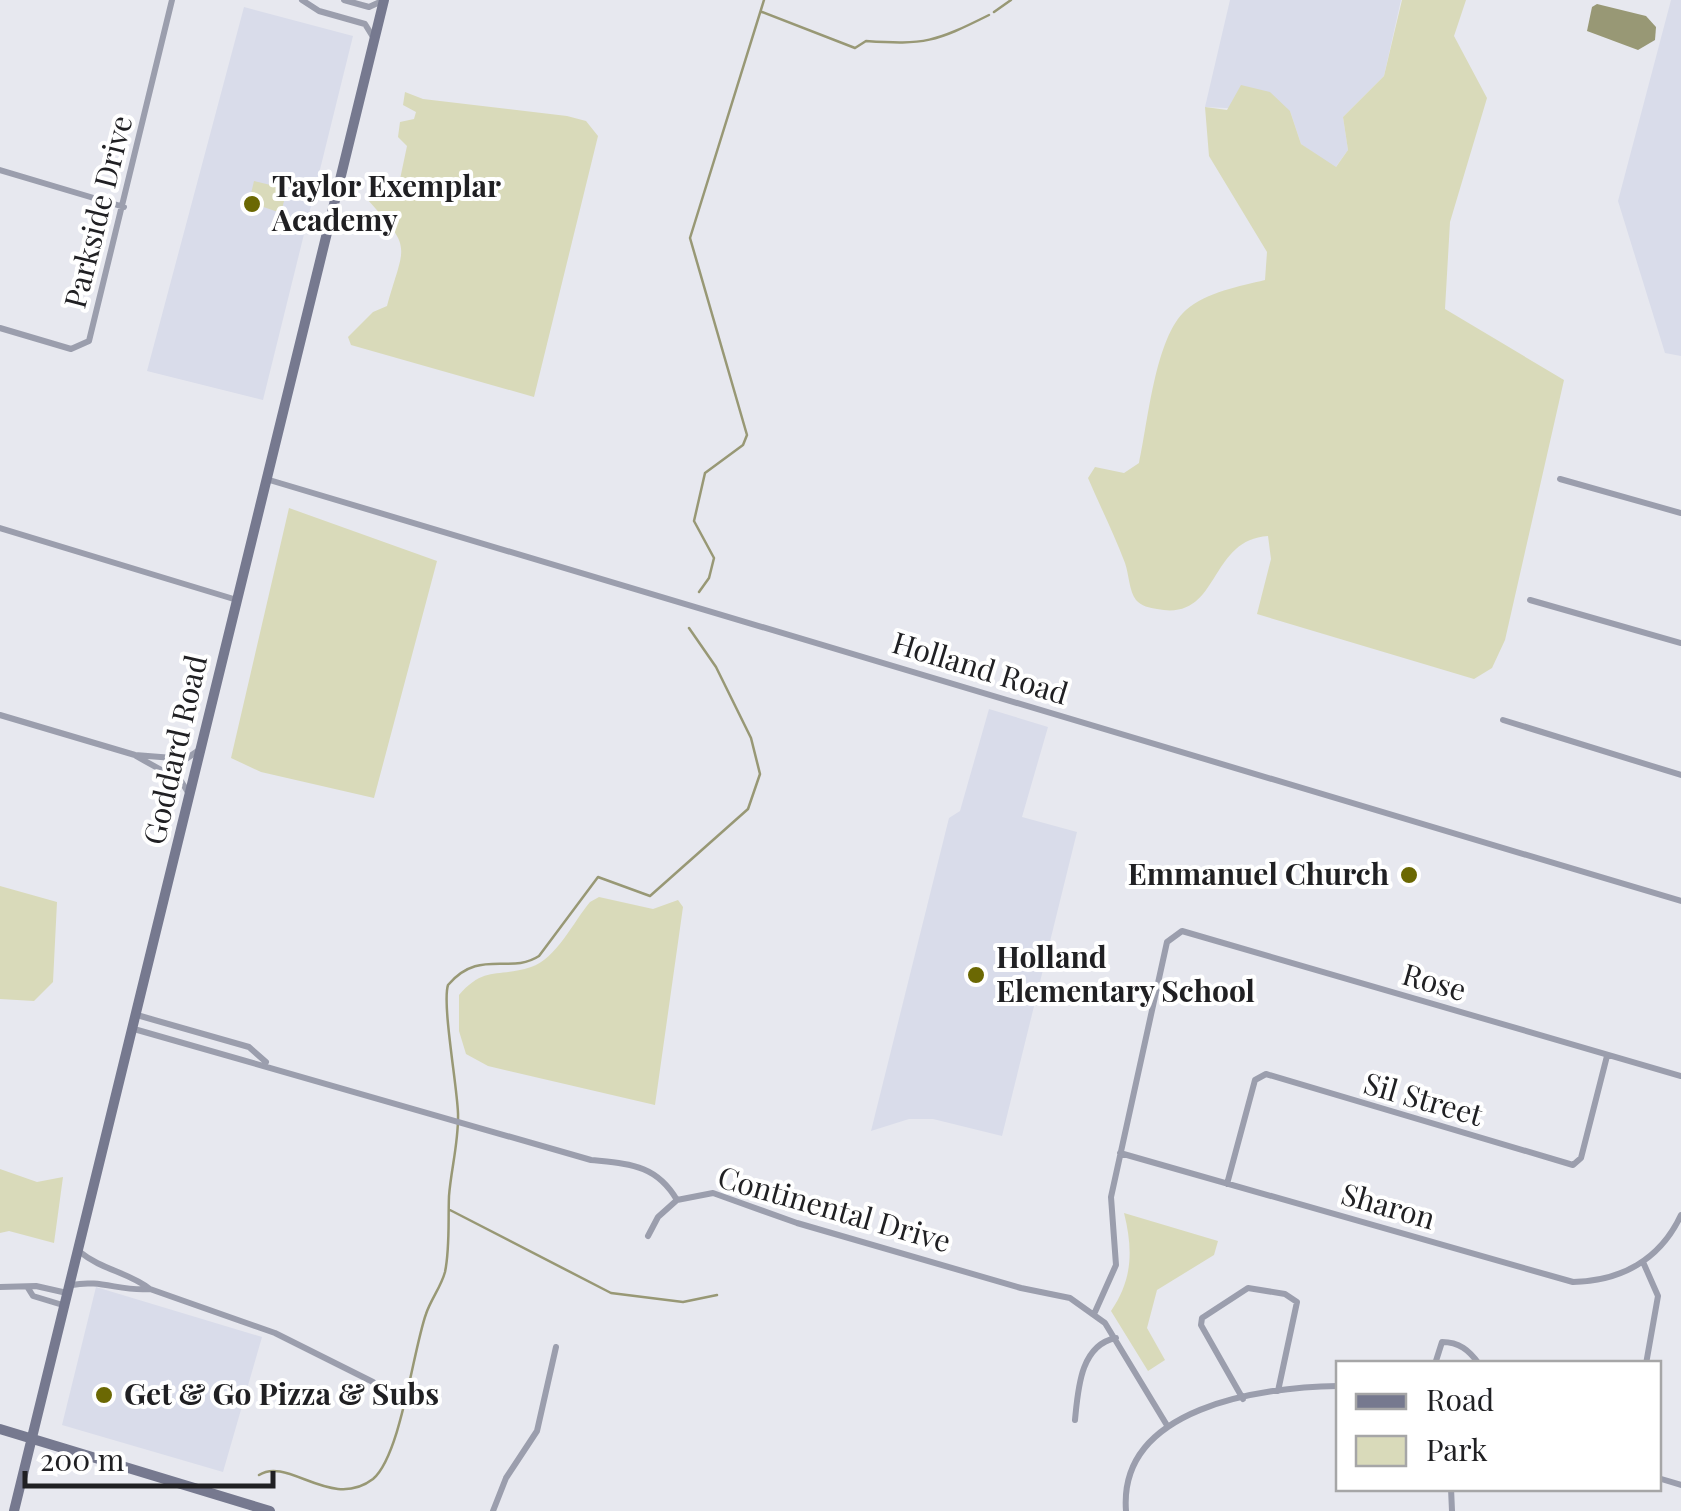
<svg xmlns="http://www.w3.org/2000/svg" width="1681" height="1511" font-family="'Playfair Display',serif">
	<style>
		.built { fill: #d9dcea }
		.green { fill: #d9daba }
		.water { fill: #989875 }
		.lines { fill: none; stroke-linecap: round; stroke-linejoin: round }
		.stream { stroke: #989875; stroke-width: 2.5 }
		.street { stroke: #9b9ead; stroke-width: 6 }
		.secondary { stroke: #76798f; stroke-width: 10 }
		.poi-dot { fill: #6b6803; stroke: #fff; stroke-width: 4 }
		.labels { text-anchor: middle; stroke-width: 8; stroke-linejoin: round; paint-order: stroke }
		.poi-label { font-size: 30px; font-weight: bold; fill: #202023; stroke: #fff; text-anchor: start }
		.street-label { font-size: 30px; fill: #202023; stroke: #fff }
	</style>
	<rect width="100%" height="100%" fill="#e7e8ef"/>
	<path class="built" d="M1230,0h171l-17,76 -41,41 5,33 -13,18 -34,-24 -11,-33 -85,-4z
		M1671,0h10v356l-16,-3 -47,-152z
		M244,7l109,29 -90,364 -116,-29z
		M989,709l59,18 -26,90 55,15 -75,304 -69,-17h-24l-38,12 78,-313 11,-7z
		M96,1287l166,50 -39,135 -161,-47z"/>
	<path class="green" d="M1402,0h64l-12,36 33,62 -37,124 -5,87 119,71 -59,260 -13,28 -18,11 -217,-65 14,-55 -3,-23c-61,4 -47,86 -111,73 -7,-1 -16,-3 -21,-9 -7,-9 -7,-26 -11,-37 -11,-29 -25,-57 -37,-85l7,-11 29,6 15,-10c9,-40 16,-126 47,-153 21,-18 54,-24 79,-30l2,-28 -58,-96 -4,-49 22,3 14,-25 29,7 20,19 11,33 35,23 12,-17 -5,-33 41,-41z
		M405,92l18,7 144,17 19,5 12,15 -64,261 -183,-52 -3,-8 25,-25 14,-6c18,-64 26,-56 -20,-107l2,-9 30,-6 8,-38 -9,-9 2,-15 14,-3 2,-7 -13,-7z
		M254,181l33,8 -6,24 -32,-11z
		M289,508l148,53 -63,237 -113,-26 -30,-14z
		M0,886l57,16 -4,80 -19,19 -34,-2z
		M599,897l54,12 25,-9 5,7 -28,198 -167,-39 -22,-12 -7,-23v-36c26,-30 39,-17 72,-28 25,-8 43,-46 59,-65z
		M0,1169l37,13 26,-5 -9,66 -45,-12 -9,2z
		M1124,1213l94,28 -4,14 -57,35 -10,38 18,32 -17,11 -37,-60c22,-32 22,-62 13,-98z"/>
	<path class="water" d="M1597,4l49,12 10,11 -1,13 -17,10 -51,-19 5,-24z"/>
	<g class="lines">
		<path class="stream" d="M762,12l93,36 11,-7c59,4 69,1 123,-26
			M994,12l17,-12
			M699,592l10,-14 5,-20 -20,-37 11,-48 38,-28 4,-10 -57,-197 74,-238
			M450,1210l161,83 72,9 34,-7
			M259,1475c29,-19 72,36 114,4 28,-24 40,-129 53,-165 5,-15 15,-27 19,-42 5,-24 3,-51 4,-76 2,-27 10,-55 9,-83 -1,-28 -16,-109 -10,-128 31,-37 62,-10 91,-29l59,-79 52,19 98,-87 12,-35 -9,-36 -35,-71 -27,-39"/>
		<path class="street" d="M302,0l17,11 46,13 8,13
			M344,0l25,7 13,-6
			M0,170l124,37
			M0,328l71,21 18,-8 83,-341
			M266,479l1415,422
			M1560,479l121,34
			M0,528l237,72
			M1530,600l151,43
			M0,715l135,40 51,4 13,-9
			M1503,720l178,55
			M136,756l45,25 8,13
			M137,1015l112,32 17,15
			M134,1029l457,131c38,4 65,4 86,40
			M1120,1153l453,129c48,-1 87,-22 108,-67
			M1227,1184l28,-104 11,-6 307,91 8,-7 26,-102
			M648,1236l10,-19 19,-17 36,-7 84,30 224,65 49,10 35,25 63,104
			M1643,1262l15,34 -12,68
			M72,1285c28,-6 50,7 78,4 -22,-17 -48,-19 -70,-37
			M0,1287l36,-1 31,7
			M28,1288l5,8 33,10
			M150,1289l125,44 98,49
			M1095,1312l21,-47 -5,-68 56,-255 15,-11 499,145
			M1435,1364l7,-22c17,0 27,8 37,22
			M1243,1399l-42,-74 1,-7 46,-30 37,6 12,8 -19,89
			M1075,1420c3,-30 5,-75 41,-82
			M1658,1478l23,7
			M1451,1488l1,23
			M493,1511l13,-33 31,-47 19,-84
			M1126,1511c-8,-104 135,-124 212,-125"/>
		<path class="secondary" d="M0,1429l270,82
			M14,1511l370,-1511"/>
	</g>
	<g class="poi-dot">
		<circle cx="252" cy="204" r="10"/>
		<circle cx="1409" cy="875" r="10"/>
		<circle cx="976" cy="975" r="10"/>
		<circle cx="104" cy="1395" r="10"/>
	</g>
	<g class="labels">
		<g class="poi-label">
			<text x="272" y="197">Taylor Exemplar<tspan x="272" dy="34">Academy</tspan></text>
			<text x="1389" y="885" text-anchor="end">Emmanuel Church</text>
			<text x="996" y="968">Holland<tspan x="996" dy="34">Elementary School</tspan></text>
			<text x="124" y="1405">Get &amp; Go Pizza &amp; Subs</text>
		</g>
		<g class="street-label">
			<text transform="translate(99 212) rotate(-76)" y="10">Parkside Drive</text>
			<text transform="translate(980 669) rotate(17)" y="10">Holland Road</text>
			<text transform="translate(176 750) rotate(-77)" y="10">Goddard Road</text>
			<text transform="translate(1434 983) rotate(16)" y="10">Rose</text>
			<text transform="translate(1423 1100) rotate(16)" y="10">Sil Street</text>
			<text transform="translate(1388 1207) rotate(16)" y="10">Sharon</text>
			<text transform="translate(834 1210) rotate(16)" y="10">Continental Drive</text>
		</g>
	</g>
	<rect x="1336" y="1361" width="325" height="130" fill="#ffffff" stroke="#a6a6a7" stroke-width="2.5"/>
	<rect x="1356" y="1394" width="50" height="15" fill="#76798f" stroke="#a6a6a7" stroke-width="2.5"/>
	<text x="1426" y="1411" font-size="30" fill="#202023">Road</text>
	<rect x="1356" y="1436" width="50" height="30" fill="#d9daba" stroke="#a6a6a7" stroke-width="2.5"/>
	<text x="1426" y="1461" font-size="30" fill="#202023">Park</text>
	<path d="M25 1471v15h248v-15" fill="none" stroke="#202023" stroke-width="5"/>
	<text x="40" y="1471" font-size="30" fill="#202023" stroke="#ffffff" stroke-width="8" paint-order="stroke">200 m</text>
</svg>
